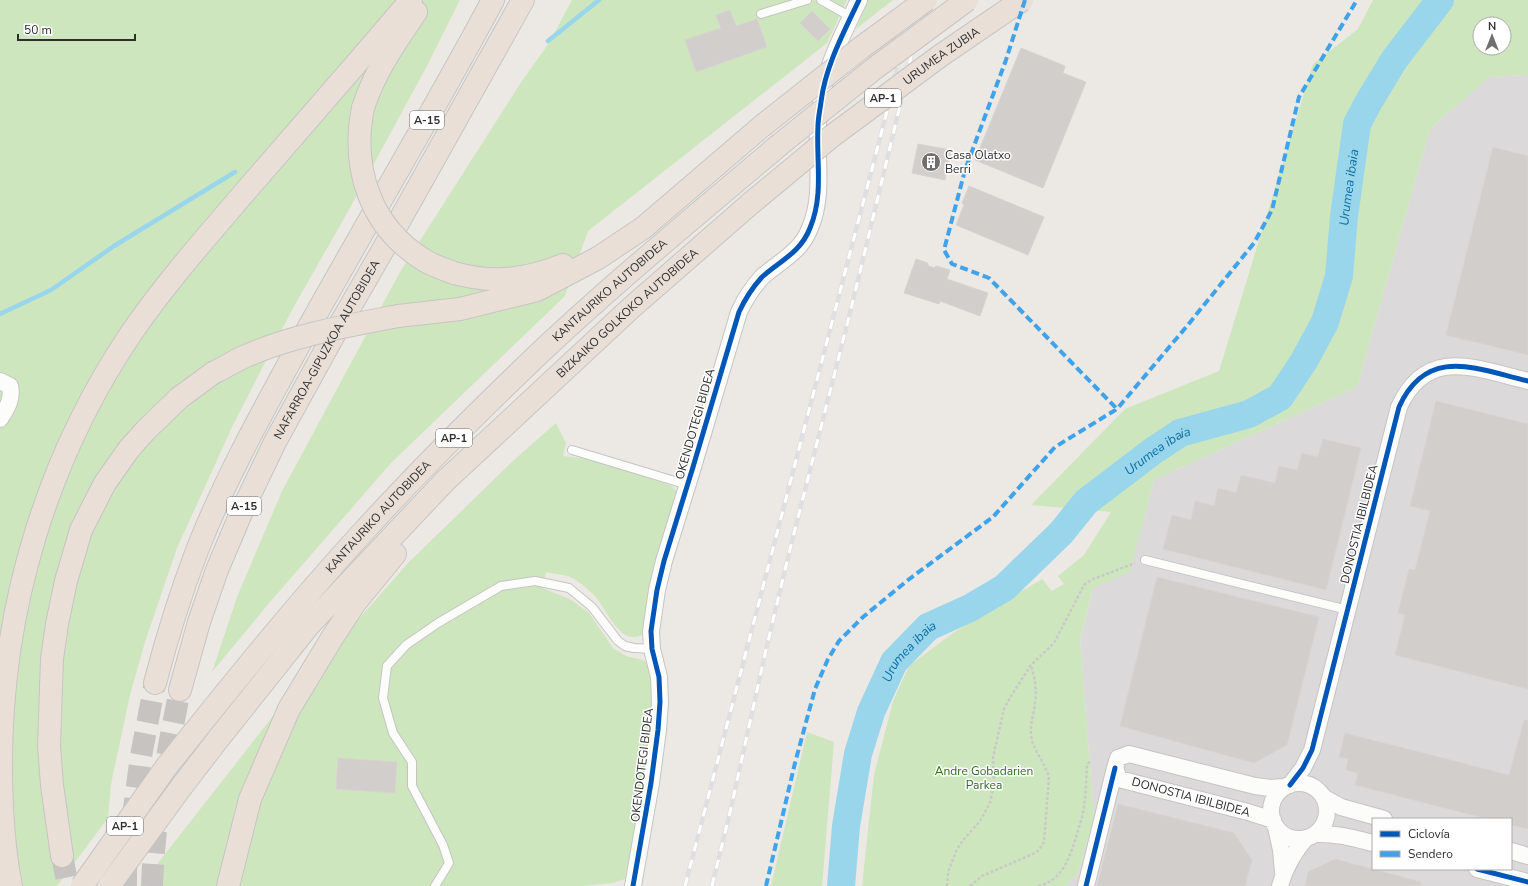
<svg xmlns="http://www.w3.org/2000/svg" width="1528" height="886" font-family="'Nunito Sans',sans-serif">
	<style>
		.industrial { fill: #dcd9db; fill-rule: evenodd }
		.green { fill: #cee6be; fill-rule: evenodd }
		.lines { fill: none; stroke-linecap: round; stroke-linejoin: round }
		.stream { stroke: #99d6ec; stroke-width: 4.5 }
		.river { stroke: #99d6ec; stroke-width: 28 }
		.building { fill: #d1cecb; stroke: #d7d4d0 }
		.motorway-tunnel { stroke: #c6c3c0; stroke-width: 22; stroke-dasharray: 22 11; stroke-linecap: butt }
		.service-casing { stroke: #c5c4c5; stroke-width: 10 }
		.minor-casing { stroke: #c5c4c5; stroke-width: 18 }
		.motorway-casing { stroke: #c6c5c4; stroke-width: 24 }
		.path { stroke: #c9c9c8; stroke-width: 2.5; stroke-dasharray: 3 2; stroke-linecap: butt }
		.service { stroke: #fcfcfb; stroke-width: 8 }
		.minor { stroke: #fcfcfb; stroke-width: 16 }
		.motorway { stroke: #eadfd6; stroke-width: 22 }
		.rail-casing { stroke: #dfdfe1; stroke-width: 4.5 }
		.rail { stroke: #fff; stroke-width: 3; stroke-dasharray: 9; stroke-linecap: butt }
		.motorway-bridge-casing { stroke: #c6c5c4; stroke-width: 24; stroke-linecap: butt }
		.motorway-bridge { stroke: #eadfd6; stroke-width: 22 }
		.quiet { stroke: #3ea3eb; stroke-width: 4; stroke-dasharray: 8 4; stroke-linecap: butt }
		.cycleway-casing { stroke: #fff; stroke-width: 8 }
		.cycleway { stroke: #0057b8; stroke-width: 5 }
		.labels { text-anchor: middle; stroke-width: 3; stroke-linejoin: round; paint-order: stroke }
		.shield { fill: #fff; stroke: #6d6d6d; stroke-width: 1 }
		.shield-label { font-size: 11px; font-weight: bold; fill: #2e2e2e }
		.street-label { font-size: 12px; fill: #2e2e2e; stroke: #fff }
		.poi-label { font-size: 12px; fill: #2e2e2e; stroke: #fff; text-anchor: start }
		.park-label { font-size: 12px; fill: #2c6e1b; stroke: #fff }
		.water-label { font-size: 13px; font-style: italic; fill: #0d6fa3; stroke: #fff }
	</style>
	<rect width="100%" height="100%" fill="#ece8e4"/>
	<path class="industrial" d="M1528,75v811h-463l13,-12 16,-57 -14,-177 13,-52 37,-17 24,-91 203,-93 73,-258 59,-52zM1373,819h138v50h-138z"/>
	<path class="green" d="M0,0h460l-32,64 -77,142 -59,104 -59,115 -56,123 -32,94 -15,53 -19,89 -3,34 -51,68h-57z
		M572,0h275l-20,43 -239,188 -23,65 -174,167 -121,139 -58,70 25,-75 45,-106 118,-219 120,-188 29,-41z
		M868,0h25l-37,29z
		M1373,0h155v75l-39,2 -59,52 -73,258 -203,93 -24,92 -37,16 -13,52 14,177 -16,57 -13,12h-203l12,-111 19,-74 16,-35 44,-33 89,-54 10,12 12,-7 -6,-8 26,-21 27,-43 -80,-7 94,-96 94,-38 94,-307 45,-35zM1480,24h24v24h-24z
		M556,423l10,20 -3,13 33,4 76,26 5,6 -34,142c-23,15 -37,-28 -50,-40 -6,-5 -15,-14 -23,-17 -7,-3 -17,-3 -24,-5l-4,16 28,11 19,14 25,36 12,7 17,4 5,4 4,13v25l-5,27 -1,28 -6,43 -15,79 -13,4 -29,3h-443l133,-170 135,-153 107,-104z
		M807,732l27,10 -12,144h-51z"/>
	<g class="lines">
		<path class="stream" d="M548,41l51,-41
			M0,314l51,-24 63,-44 121,-74"/>
		<path class="river" id="s1" d="M841,886l5,-60 12,-72 13,-42 23,-50 34,-35 42,-19 34,-20 57,-55 25,-31 67,-51 27,-18 69,-19 31,-17 24,-36 21,-39 14,-46 5,-60 13,-92 11,-21 26,-43 46,-60"/>
	</g>
	<path class="building" d="M730,10l6,16 21,-7 10,28 -71,25 -11,-32 36,-12 -5,-13z
		M812,11l18,18 -12,12 -18,-18z
		M1021,48l44,18 -2,7 23,9 -43,106 -68,-28z
		M918,144l33,6 -6,30 -33,-7z
		M1493,147l35,9v199l-82,-20z
		M969,186l75,31 -16,38 -72,-30 8,-20 -2,-2z
		M916,259l12,4v3l7,2 1,-2 14,4 -3,9 41,14 -8,23 -40,-15 -1,3 -35,-11z
		M1436,401l92,23v265l-133,-34 10,-40 -7,-2 11,-44 6,1 15,-59 -20,-5z
		M1323,439l38,9 -35,142 -163,-41 9,-34 19,5 4,-19 19,5 4,-18 18,5 5,-18 34,8 4,-17 18,4 5,-17 16,4z
		M1157,577l162,40 -32,128 -33,18 -134,-37z
		M1524,720h4v109l-17,-4v-6h-23l-133,-34 3,-12 -12,-3 2,-11 -9,-2 6,-24 164,42z
		M338,758l59,4 -2,31 -59,-4z
		M1118,804l116,29 18,27 -7,26h-148z
		M1335,859l86,23 -1,4h-115l3,-14z"/>
	<g class="lines">
		<path class="motorway-tunnel" d="M62,856l6,30
			M126,886v-17l15,-113 14,-73
			M152,886c2,-66 15,-132 28,-196"/>
		<defs>
			<path id="service" d="M821,0l30,17
				M761,14l46,-14
				M572,450l116,35
				M1145,560l203,50
				M435,886l14,-23 -6,-18 -31,-59v-24l-19,-29 -10,-35 4,-32 19,-21 32,-22 63,-37 34,-5 34,7 23,19 26,34 7,5 9,2 18,1"/>
			<path id="minor" d="M0,381l10,5c3,13 -3,22 -10,33
				M1271 811a28 28 0 1 1 56 0a28 28 0 1 1-56 0Z
				M1290,785l13,-17 9,-18 87,-343c28,-62 78,-38 129,-26
				M1323,797l18,10 43,12
				M1273,820l-25,-8 -129,-33 -4,-11 3,-10 11,-4 126,32 15,2 14,-1
				M1276,827l5,23 2,22
				M1315,834c20,-1 38,4 58,9
				M1511,851l17,5
				M1477,869l51,13
				M633,886l18,-103 7,-53 2,-28 -1,-25 -7,-28 -1,-18 6,-41 7,-29 29,-94 46,-155c6,-13 13,-24 23,-35 18,-16 39,-25 48,-49 14,-33 6,-67 8,-102 0,-8 2,-16 3,-24 4,-35 23,-70 38,-102
				M1086,886l29,-118
				M1280,886c5,-19 13,-33 26,-48"/>
			<g id="motorway">
				<path d="M363,108c11,-35 32,-65 53,-96"/>
				<path d="M454,273c39,11 72,7 109,-8"/>
				<path d="M398,316l62,-7 77,-19 61,-32 45,-30 119,-102"/>
				<path d="M155,683c12,-46 26,-91 43,-135 28,-71 65,-137 101,-203 64,-116 132,-229 194,-345"/>
				<path id="s2" d="M180,690l19,-68 18,-52 25,-59 33,-69 60,-109 53,-92 135,-241"/>
				<path id="s3" d="M167,766c64,-80 128,-160 197,-235 51,-56 105,-110 160,-163 81,-78 168,-149 254,-222"/>
				<path id="s4" d="M182,786l37,-48 90,-113 136,-144 187,-174 118,-103"/>
				<path d="M62,856l-10,-71 -3,-39 3,-87 5,-35 9,-43 15,-51 24,-47 24,-34 17,-19 33,-32 34,-25"/>
				<path d="M11,886c-8,-40 -10,-81 -10,-122 0,-153 45,-305 131,-432 36,-52 78,-99 119,-147 53,-61 107,-123 160,-185"/>
				<path d="M228,886l22,-87 39,-90 43,-71 23,-35 40,-49"/>
			</g>
		</defs>
		<use href="#service" class="service-casing"/>
		<use href="#minor" class="minor-casing"/>
		<use href="#motorway" class="motorway-casing"/>
		<path class="path" d="M947,886l1,-14 9,-23 7,-10 16,-18 10,-18 4,-21 -1,-25 11,-48 7,-13 20,-31 23,-22 30,-58 7,-5 44,-17
			M970,886l12,-10 53,-23 4,-3 5,-8 5,-65c-4,-15 -17,-27 -18,-43 -1,-11 3,-20 4,-31 2,-12 0,-26 -4,-37
			M1038,886c23,-5 30,-25 37,-45 2,-8 5,-16 7,-24 4,-17 4,-35 5,-52l3,-4"/>
		<use href="#service" class="service"/>
		<use href="#minor" class="minor"/>
		<use href="#motorway" class="motorway"/>
		<defs>
			<path id="rail" d="M685,886l207,-794 19,-92
				M712,886l19,-78 34,-154 25,-105 60,-236 54,-224 19,-89"/>
		</defs>
		<use href="#rail" class="rail-casing"/>
		<use href="#rail" class="rail"/>
		<defs>
			<g id="motorway-bridge">
				<path d="M363,108c-12,60 7,119 61,152 9,6 20,9 30,13"/>
				<path d="M762,126l100,-79 64,-47"/>
				<path d="M778,146l97,-78 92,-68"/>
				<path id="s5" d="M750,204l82,-68 108,-80 82,-56"/>
				<path d="M213,373c11,-5 21,-12 33,-17 48,-21 100,-30 152,-40"/>
				<path d="M82,886l85,-120"/>
				<path d="M109,886l73,-100"/>
			</g>
		</defs>
		<use href="#motorway-bridge" class="motorway-bridge-casing"/>
		<use href="#motorway-bridge" class="motorway-bridge"/>
		<path class="quiet" d="M1025,0l-19,60 -41,110 -21,80 8,14 37,14 128,131
			M766,886l29,-123 20,-74 13,-30 11,-18 24,-24 45,-37 85,-63 62,-70 62,-38 70,-83 67,-83 18,-33 27,-113 58,-97"/>
		<defs>
			<path id="cycleway" d="M1290,785l13,-17 9,-18 87,-343c28,-62 78,-38 129,-26
				M1477,869l51,13
				M633,886l18,-103 7,-53 2,-28 -1,-25 -7,-28 -1,-18 6,-41 7,-29 29,-94 46,-155c6,-13 13,-24 23,-35 18,-16 39,-25 48,-49 14,-33 6,-67 8,-102 0,-8 2,-16 3,-24 4,-35 23,-70 38,-102
				M1086,886l29,-118"/>
		</defs>
		<use href="#cycleway" class="cycleway-casing"/>
		<use href="#cycleway" class="cycleway"/>
	</g>
	<defs>
		<symbol id="building-disc" viewBox="-11 -11 22 22"><circle r="9.5" fill="#706f6e" stroke="#fff"/><path d="M-4-6H4V6H1V3H-1V6H-4ZM-2.5-4.3h1.7v1.8h-1.7ZM.8-4.3h1.7v1.8H.8ZM-2.5-1h1.7V.8h-1.7ZM.8-1h1.7V.8H.8Z" fill="#fff"/></symbol>
	</defs>
	<g fill-rule="evenodd">
		<use href="#building-disc" x="920" y="151" width="22" height="22"/>
	</g>
	<g class="labels">
		<g class="shield">
			<rect x="865" y="89" width="36" height="18" rx="3"/>
			<rect x="410" y="111" width="34" height="18" rx="3"/>
			<rect x="436" y="429" width="36" height="18" rx="3"/>
			<rect x="227" y="497" width="34" height="18" rx="3"/>
			<rect x="107" y="817" width="36" height="18" rx="3"/>
		</g>
		<g class="shield-label">
			<text x="883" y="102">AP-1</text>
			<text x="427" y="124">A-15</text>
			<text x="454" y="442">AP-1</text>
			<text x="244" y="510">A-15</text>
			<text x="125" y="830">AP-1</text>
		</g>
		<g class="street-label">
			<text dy="4" stroke="none"><textPath href="#s5" startOffset="242">URUMEA ZUBIA</textPath></text>
			<text dy="4" stroke="none"><textPath href="#s3" startOffset="651">KANTAURIKO AUTOBIDEA</textPath></text>
			<text dy="4" stroke="none"><textPath href="#s4" startOffset="651">BIZKAIKO GOLKOKO AUTOBIDEA</textPath></text>
			<text dy="4" stroke="none"><textPath href="#s2" startOffset="372">NAFARROA-GIPUZKOA AUTOBIDEA</textPath></text>
			<text transform="translate(695 424) rotate(-74)" y="4">OKENDOTEGI BIDEA</text>
			<text dy="4" stroke="none"><textPath href="#s3" startOffset="327">KANTAURIKO AUTOBIDEA</textPath></text>
			<text transform="translate(1359 524) rotate(-76)" y="4">DONOSTIA IBILBIDEA</text>
			<text transform="translate(642 765) rotate(-83)" y="4">OKENDOTEGI BIDEA</text>
			<text transform="translate(1191 797) rotate(15)" y="4">DONOSTIA IBILBIDEA</text>
		</g>
		<g class="poi-label">
			<text x="945" y="159">Casa Olatxo<tspan x="945" dy="14">Berri</tspan></text>
		</g>
		<g class="park-label">
			<text x="984" y="775">Andre Gobadarien<tspan x="984" dy="14">Parkea</tspan></text>
		</g>
		<g class="water-label">
			<text dy="5" stroke="none"><textPath href="#s1" startOffset="934">Urumea ibaia</textPath></text>
			<text dy="5" stroke="none"><textPath href="#s1" startOffset="574">Urumea ibaia</textPath></text>
			<text dy="5" stroke="none"><textPath href="#s1" startOffset="250">Urumea ibaia</textPath></text>
		</g>
	</g>
	<rect x="1372" y="818" width="140" height="52" fill="#ffffff" stroke="#ababab"/>
	<rect x="1380" y="831" width="20" height="6" fill="#0057b8" stroke="#ababab"/>
	<text x="1408" y="838" font-size="12" fill="#2e2e2e">Ciclovía</text>
	<rect x="1380" y="851" width="20" height="6" fill="#3ea3eb" stroke="#ababab"/>
	<text x="1408" y="858" font-size="12" fill="#2e2e2e">Sendero</text>
	<g transform="translate(1492 36)"><circle r="19" fill="#ffffff" stroke="#ababab"/>
	<path d="M0-3L7 15L0 10L-7 15Z" fill="#706f6e"/>
	<text y="-6" font-size="11" font-weight="bold" text-anchor="middle" fill="#2e2e2e">N</text>
	</g>
	<path d="M18 34v6h117v-6" fill="none" stroke="#2e2e2e" stroke-width="2"/>
	<text x="24" y="34" font-size="12" fill="#2e2e2e" stroke="#ffffff" stroke-width="3" paint-order="stroke">50 m</text>
</svg>
